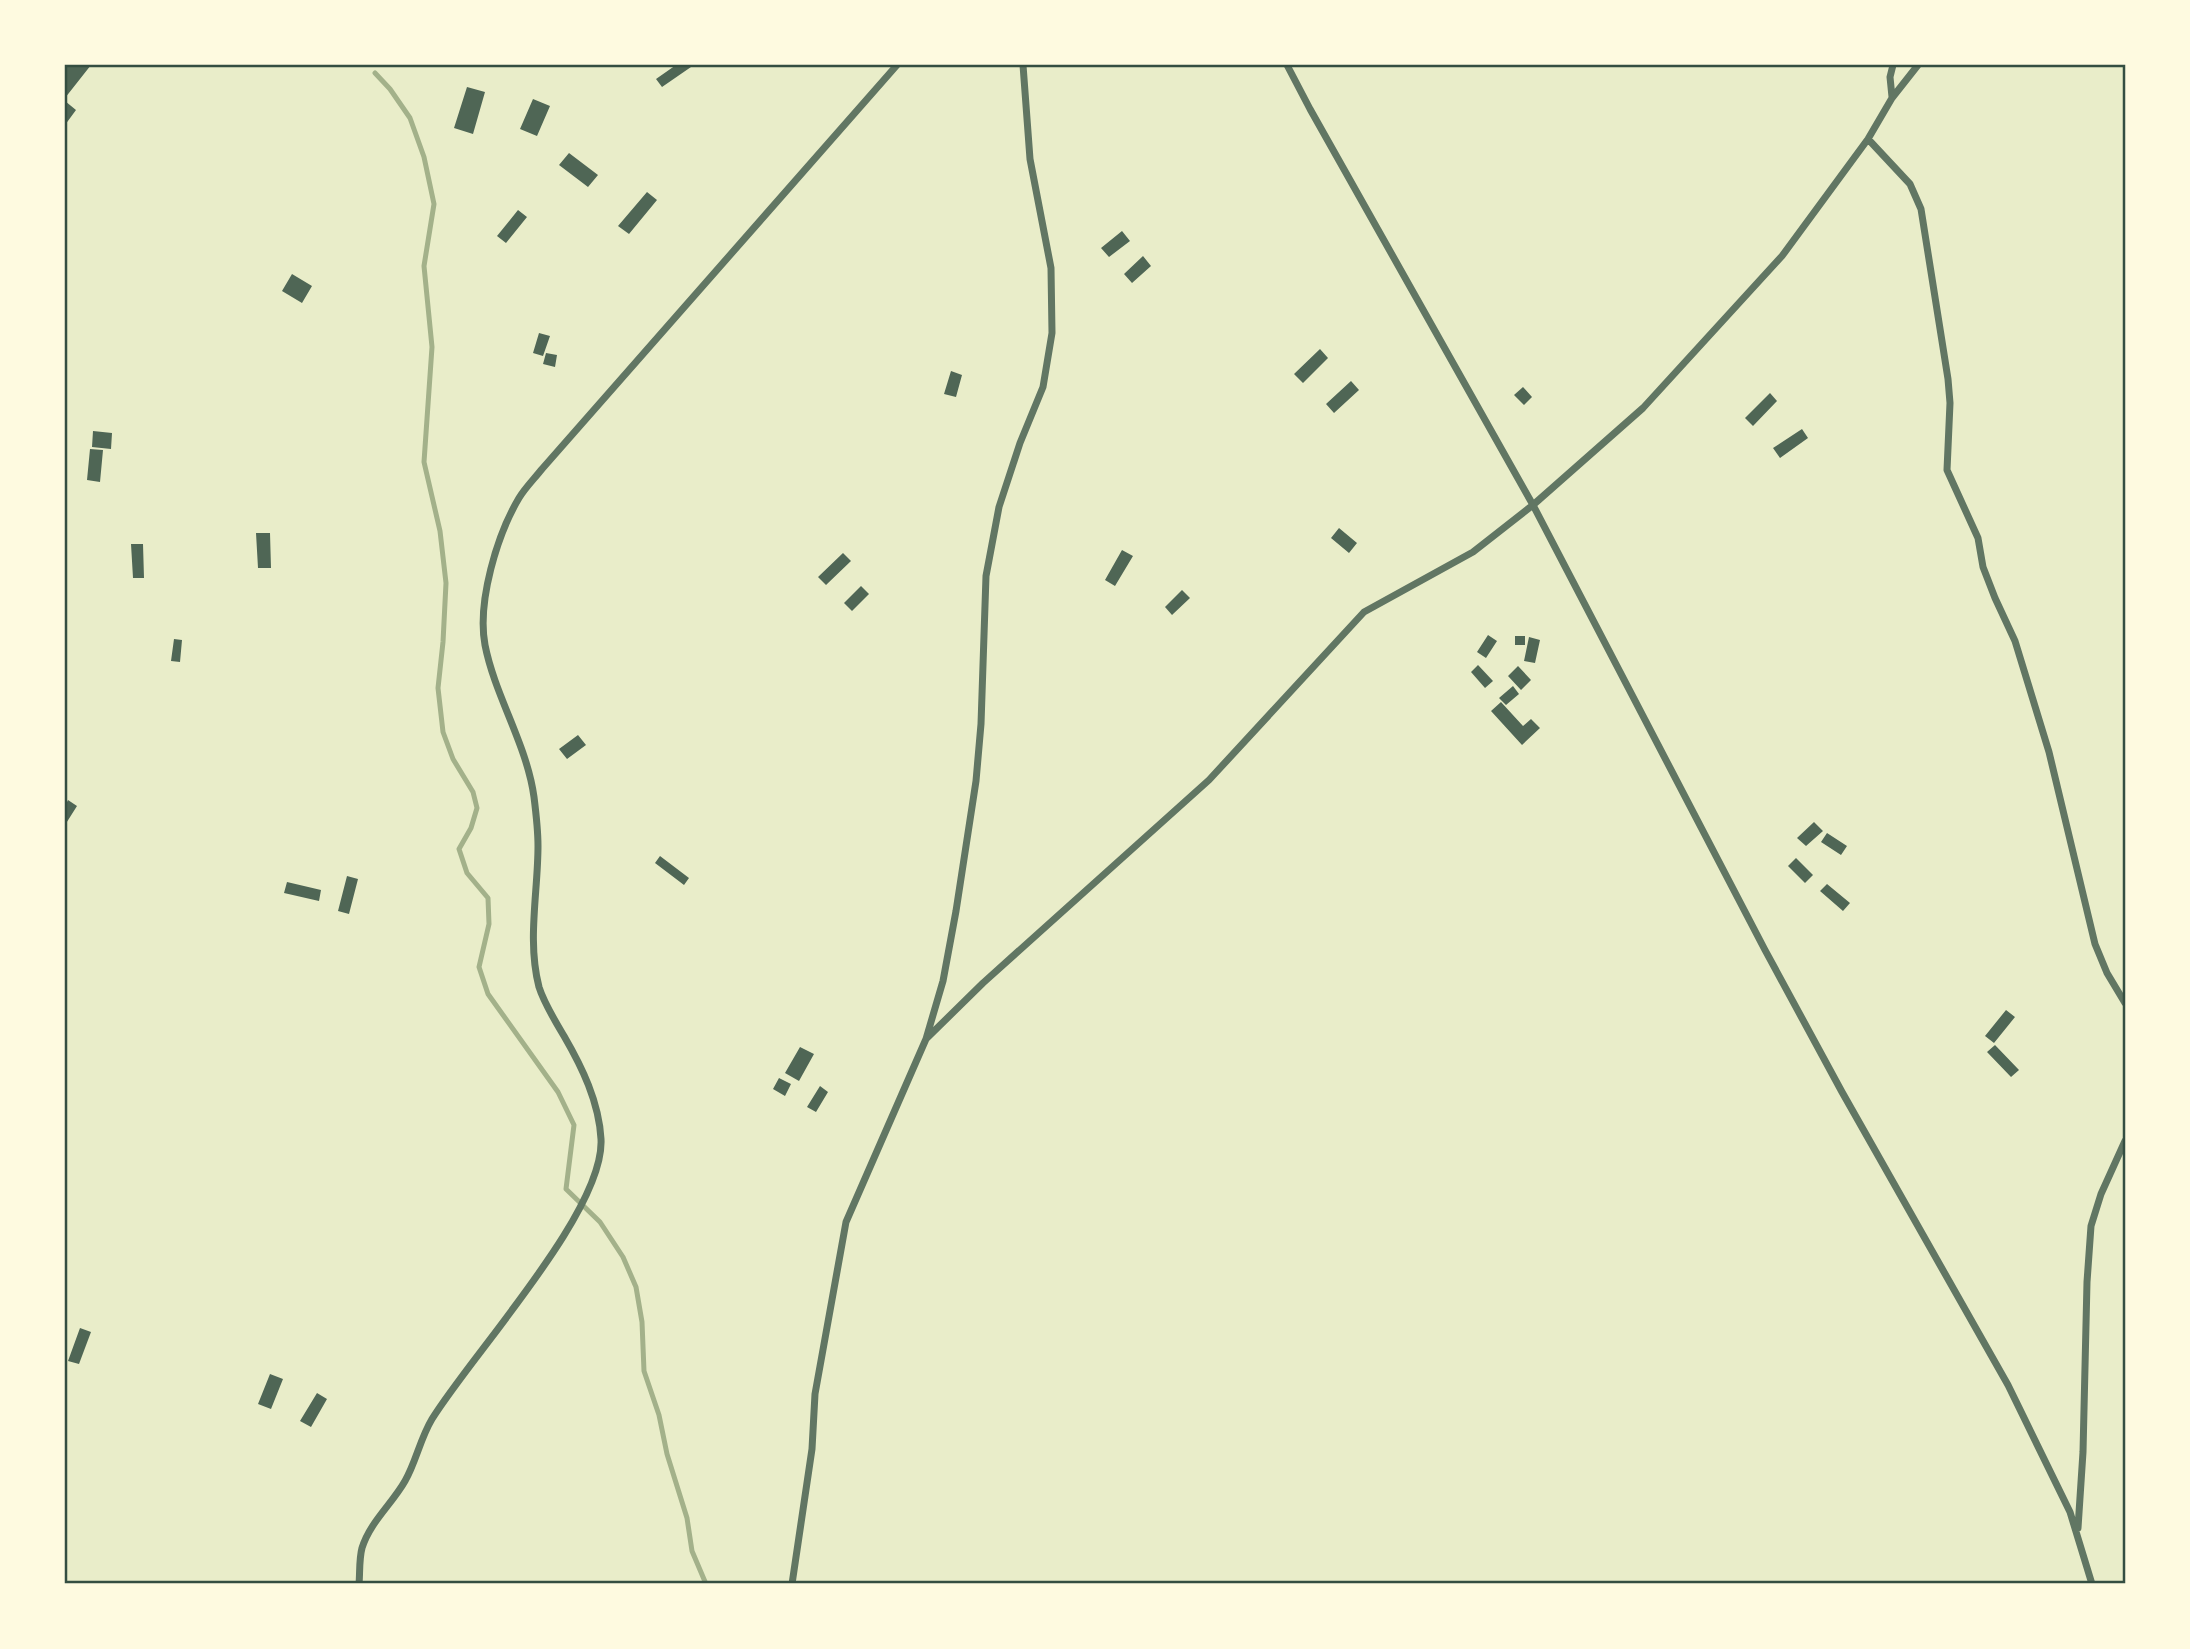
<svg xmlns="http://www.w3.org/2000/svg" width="2190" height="1649" font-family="'Source Serif 4',serif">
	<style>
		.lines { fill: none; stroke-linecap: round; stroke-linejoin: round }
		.stream { stroke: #a3b18a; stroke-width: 5 }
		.building { fill: #4f6655 }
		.minor { stroke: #617663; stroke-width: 7 }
		.neatline { fill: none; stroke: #344e41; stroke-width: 2.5 }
	</style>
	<rect width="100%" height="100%" fill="#e9edc9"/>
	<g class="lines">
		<path class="stream" d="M375,73l15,16 20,29 14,39 10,47 -10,62 8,81 -8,115 16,69 6,52 -3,59 -5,46 5,44 10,27 20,33 4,16 -6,20 -12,21 8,24 21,25 1,26 -10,43 9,27 70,98 16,33 -8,64 34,33 23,35 13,30 6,35 2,49 15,44 8,39 20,64 5,33 14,33"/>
	</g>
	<path class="building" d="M68,65h23l-26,33v-29z
		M676,65h13l2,2 -29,20 -6,-8z
		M467,87l18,5 -12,42 -19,-6z
		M533,99l17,7 -13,30 -17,-7z
		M65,101l11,9 -11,15z
		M569,153l29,22 -10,12 -29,-22z
		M647,192l10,8 -28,34 -11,-8z
		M518,210l9,7 -21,26 -9,-7z
		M1122,231l8,10 -21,16 -8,-9z
		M1143,256l8,10 -19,17 -8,-9z
		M292,274l20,12 -10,17 -20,-12z
		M539,333l11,3 -7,20 -10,-3z
		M1320,349l8,9 -25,25 -9,-9z
		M546,353l11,2 -2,12 -12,-3z
		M951,371l11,4 -6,22 -12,-3z
		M1351,381l8,9 -25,23 -8,-9z
		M1523,387l9,10 -8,8 -10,-10z
		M1770,393l7,8 -24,25 -8,-8z
		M1802,429l6,9 -28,20 -7,-10z
		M93,431l19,2 -1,16 -19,-2z
		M90,449l13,1 -3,32 -13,-2z
		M1339,528l18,15 -8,10 -18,-15z
		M256,533h14l1,35h-13z
		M131,544h12l1,34h-11z
		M1122,550l11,6 -18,30 -10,-6z
		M843,553l8,8 -25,24 -8,-8z
		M861,586l8,8 -17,17 -8,-8z
		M1182,590l8,8 -18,17 -7,-8z
		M1488,635l9,6 -11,17 -9,-6z
		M1515,636h10v9h-10z
		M1529,637l11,3 -5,23 -11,-2z
		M174,639l8,1 -2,22 -9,-1z
		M1478,665l15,16 -8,7 -14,-16z
		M1518,666l13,14 -10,10 -13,-14z
		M1513,686l6,8 -13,11 -7,-7z
		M1501,702l22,24 8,-7 9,9 -18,17 -31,-34z
		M578,735l8,10 -19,14 -8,-10z
		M68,800l9,6 -12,19v-19z
		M1814,822l9,9 -17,15 -9,-8z
		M1827,833l20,13 -6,9 -20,-13z
		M660,856l29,22 -5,7 -29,-22z
		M1796,858l17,17 -8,8 -17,-17z
		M347,876l11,3 -9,35 -11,-3z
		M287,882l34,8 -2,11 -35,-8z
		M1827,884l23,19 -7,8 -23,-20z
		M2006,1010l9,7 -21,26 -9,-7z
		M1995,1045l24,25 -8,7 -24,-25z
		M800,1047l14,7 -15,27 -14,-8z
		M779,1078l12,6 -6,12 -12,-7z
		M820,1086l8,6 -12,20 -9,-5z
		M80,1328l11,4 -12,32 -11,-3z
		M270,1374l13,5 -12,30 -13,-5z
		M317,1393l10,6 -16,28 -11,-6z"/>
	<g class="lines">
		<path class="minor" d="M1287,65l23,44 223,396 232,445 77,142 166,293 62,127 22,72
			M1892,97l-2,-20 3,-12
			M1868,139l42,45 11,25 27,170 2,24 -3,67 31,68 5,29 12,31 20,43 34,111 46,192 12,29 18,30
			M927,1038l56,-55 226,-203 155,-168 109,-60 60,-47 110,-97 139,-152 86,-117 24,-41 26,-33
			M2078,1528l5,-76 4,-170 4,-56 10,-32 24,-53
			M359,1584c1,-11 0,-25 3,-36 8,-26 30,-44 43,-67 11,-19 15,-42 27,-62 40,-65 173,-208 169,-280 -2,-37 -19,-72 -37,-103 -9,-15 -20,-33 -25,-49 -12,-46 -1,-95 -1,-141 0,-16 -2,-33 -4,-49 -7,-52 -39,-101 -49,-152 -8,-43 12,-110 34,-147 6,-10 15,-19 23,-29l355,-404
			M792,1584l20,-135 3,-55 31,-172 80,-183 17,-58 13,-70 20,-130 5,-57 5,-148 13,-69 21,-64 23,-56 9,-54 -1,-65 -21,-109 -7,-94"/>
	</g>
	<rect width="2190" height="1649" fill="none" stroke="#fefae0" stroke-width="133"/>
	<rect x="66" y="66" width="2058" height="1516" class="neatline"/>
</svg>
